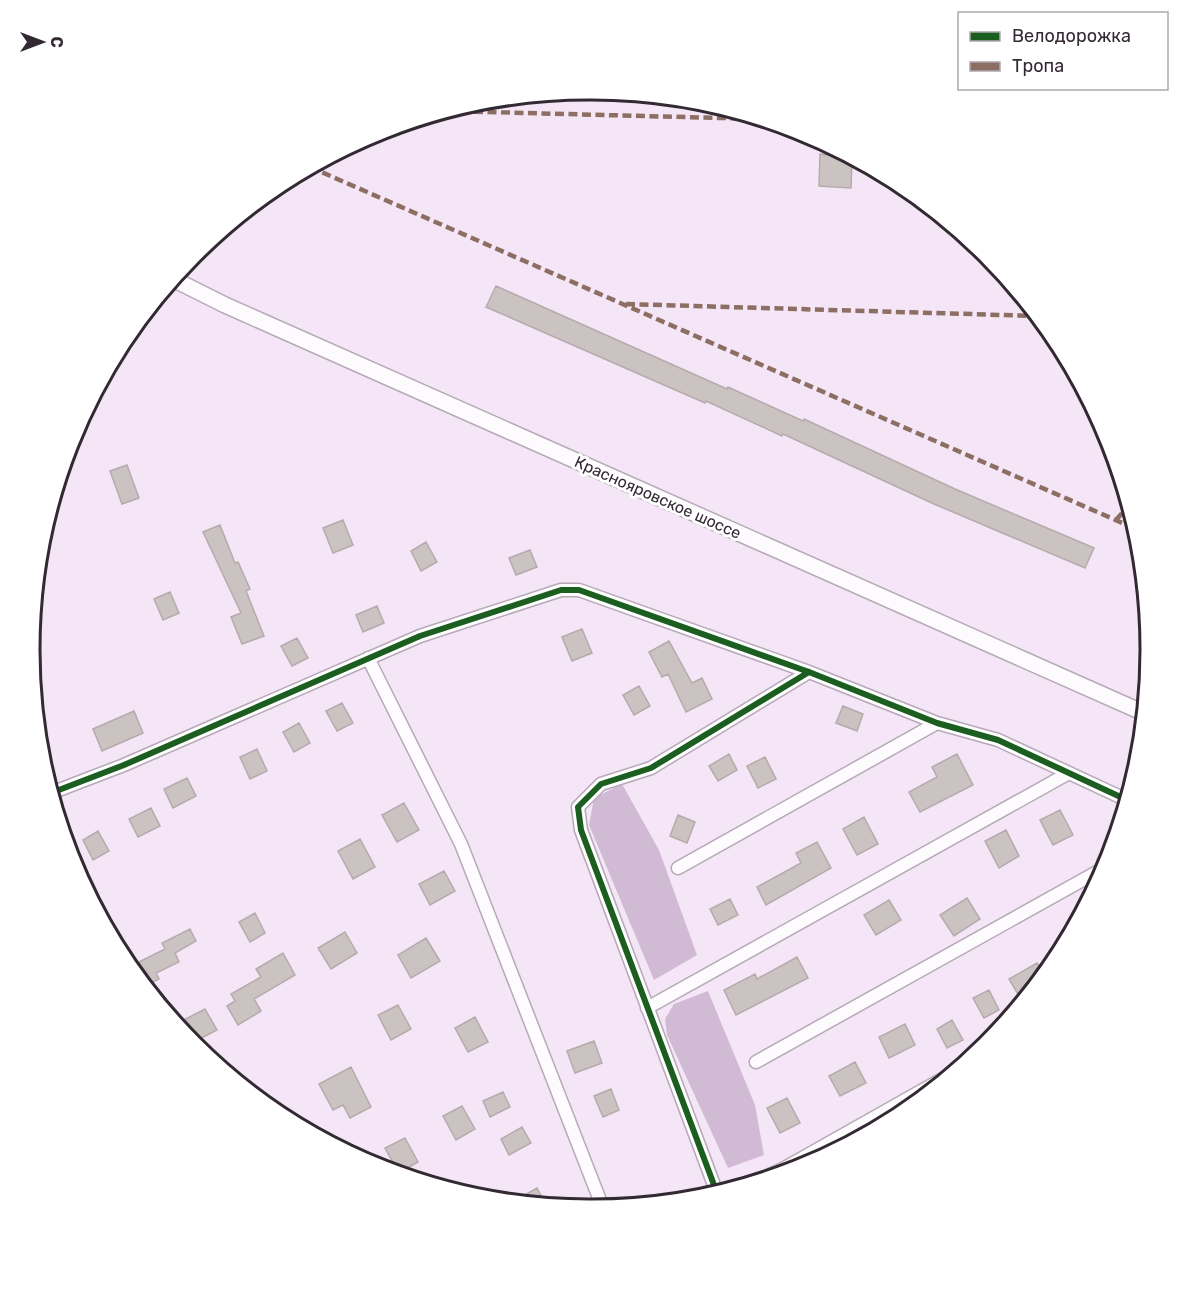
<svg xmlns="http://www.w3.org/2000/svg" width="1180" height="1299" font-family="Rubik,sans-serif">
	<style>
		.forest { fill: #d1bbd4 }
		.building { fill: #cbc2c2; stroke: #b4abac; stroke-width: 1.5 }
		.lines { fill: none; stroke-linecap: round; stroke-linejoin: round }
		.minor-casing { stroke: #b5aab6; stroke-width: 15 }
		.tertiary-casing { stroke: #b5aab6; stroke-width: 18 }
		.minor { stroke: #fdfbfe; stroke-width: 12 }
		.tertiary { stroke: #fdfbfe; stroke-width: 15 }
		.quiet { stroke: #8d6e63; stroke-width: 4.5; stroke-dasharray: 9 4.5; stroke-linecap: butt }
		.cycleway-casing { stroke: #fff; stroke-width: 10 }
		.cycleway { stroke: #1b5e20; stroke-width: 6 }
		.labels { text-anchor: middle; stroke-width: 6; stroke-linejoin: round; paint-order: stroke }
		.street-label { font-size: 16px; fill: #322933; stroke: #fff }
		.rim { fill: none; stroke: #322933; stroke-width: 3 }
	</style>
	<rect width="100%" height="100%" fill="#f4e6f6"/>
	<path class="forest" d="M622,784l37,66 38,105 -43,25 -65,-155 5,-27z
		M708,991l47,114 9,50 -36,13 -61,-133 -2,-16 9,-15z"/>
	<path class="building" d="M820,154l32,4 -1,30 -32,-2z
		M496,286l231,103 1,-2 75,34 1,-2 151,70 139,59 -9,20 -151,-64 -151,-70 -1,2 -76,-35 -1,2 -219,-96z
		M127,465l12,33 -17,6 -12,-33z
		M343,520l10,25 -20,8 -10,-25z
		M220,525l15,38 3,-1 12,27 -4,2 18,45 -22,8 -11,-27 10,-4 -38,-81z
		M426,542l11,20 -16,9 -10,-20z
		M530,550l7,17 -21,8 -7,-17z
		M170,592l9,21 -16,7 -9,-21z
		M377,606l7,17 -21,9 -7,-17z
		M582,629l10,24 -20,8 -10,-24z
		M297,638l11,20 -16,8 -11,-20z
		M669,641l23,42 10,-5 10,21 -26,13 -18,-38 -6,3 -13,-25z
		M639,686l11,20 -16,9 -11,-20z
		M342,703l11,20 -16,8 -11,-20z
		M843,706l20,8 -6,17 -21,-8z
		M134,711l9,22 -41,18 -9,-22z
		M299,723l11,20 -16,9 -11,-20z
		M257,749l10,22 -17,8 -10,-22z
		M729,754l8,16 -19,11 -9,-15z
		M957,754l16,31 -53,27 -11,-20 28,-15 -5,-10z
		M765,757l11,22 -18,9 -11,-22z
		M187,778l9,18 -23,12 -9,-19z
		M404,803l15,27 -22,12 -15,-27z
		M151,808l9,18 -22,11 -9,-18z
		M1060,810l13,25 -20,10 -13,-25z
		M678,815l17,7 -8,21 -17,-7z
		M864,817l14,27 -21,11 -14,-26z
		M1006,830l13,26 -20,12 -14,-27z
		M98,831l11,20 -16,9 -10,-20z
		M360,839l15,28 -22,12 -15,-28z
		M817,842l14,26 -65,37 -9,-18 44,-24 -5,-10z
		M444,871l11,20 -25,14 -11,-21z
		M967,898l13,21 -26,17 -14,-21z
		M730,899l8,16 -20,10 -8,-16z
		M889,900l12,20 -25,15 -12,-20z
		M255,913l10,20 -15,9 -11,-20z
		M190,929l6,12 -21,12 4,9 -23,11 3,6 -14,7 -16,-19 36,-18 -3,-6z
		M345,932l12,21 -26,16 -13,-21z
		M426,938l14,23 -29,17 -13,-23z
		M283,953l12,22 -41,24 7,12 -23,14 -11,-19 8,-5 -4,-7 30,-17 -5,-8z
		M797,957l11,21 -72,37 -12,-25 31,-16 2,5z
		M1037,963l7,12 -22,26 -13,-22z
		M989,990l10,20 -15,8 -11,-20z
		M398,1005l13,24 -20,11 -13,-25z
		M205,1009l12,21 -25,13 -14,-20z
		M475,1017l13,25 -20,10 -13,-24z
		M952,1020l11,20 -16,8 -10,-19z
		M905,1024l10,21 -26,13 -10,-21z
		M594,1041l8,22 -27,10 -8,-22z
		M855,1062l11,21 -26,13 -11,-20z
		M351,1067l20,40 -21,11 -7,-13 -10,5 -14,-26z
		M611,1089l8,21 -16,7 -9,-21z
		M503,1092l7,15 -20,10 -7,-16z
		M787,1098l13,25 -20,10 -13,-25z
		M462,1106l13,23 -19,11 -13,-24z
		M522,1127l9,16 -22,12 -8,-16z
		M405,1138l13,24 -19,11 -14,-25z
		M537,1188l9,17 -34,-3z"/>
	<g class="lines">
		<defs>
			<path id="minor" d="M368,658l93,186 142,364
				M51,793l73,-28 296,-129 141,-46h18l230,82 128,51 61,17 129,60
				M678,868l259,-145
				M647,1008l422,-235
				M756,1062l350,-195
				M753,1182l28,-12 172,-97
				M717,1193l-136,-363 -3,-23 23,-23 50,-16 158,-96"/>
			<path id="tertiary" d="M173,279l52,26 919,408"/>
		</defs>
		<use href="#minor" class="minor-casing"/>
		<use href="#tertiary" class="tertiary-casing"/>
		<use href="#minor" class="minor"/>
		<use href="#tertiary" class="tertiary"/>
		<path class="quiet" d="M447,111l314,8
			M310,167l826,362
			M626,304l411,12
			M1116,520l13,-15"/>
		<defs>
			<path id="cycleway" d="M51,793l73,-28 296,-129 141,-46h18l230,82 128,51 61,17 129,60
				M717,1193l-136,-363 -3,-23 23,-23 50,-16 158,-96"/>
		</defs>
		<use href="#cycleway" class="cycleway-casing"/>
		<use href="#cycleway" class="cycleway"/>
	</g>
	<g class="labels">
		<g class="street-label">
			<text transform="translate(658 497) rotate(24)" y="6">Краснояровское шоссе</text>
		</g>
	</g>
	<path d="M0 0H1180V1299H0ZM589 100H591A549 549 0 0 1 1140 649V650A549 549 0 0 1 591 1199H589A549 549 0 0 1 40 650V649A549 549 0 0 1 589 100Z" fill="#fff" fill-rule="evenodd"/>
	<path class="rim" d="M589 100H591A549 549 0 0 1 1140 649V650A549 549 0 0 1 591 1199H589A549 549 0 0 1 40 650V649A549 549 0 0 1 589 100Z"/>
	<rect x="958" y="12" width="210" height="78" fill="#ffffff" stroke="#ada9ad" stroke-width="1.5"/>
	<rect x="970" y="32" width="30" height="9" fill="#1b5e20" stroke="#ada9ad" stroke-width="1.5"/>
	<text x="1012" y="42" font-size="18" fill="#322933">Велодорожка</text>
	<rect x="970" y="62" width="30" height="9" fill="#8d6e63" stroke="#ada9ad" stroke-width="1.5"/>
	<text x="1012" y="72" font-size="18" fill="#322933">Тропа</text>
	<g transform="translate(42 42) rotate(90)" stroke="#ffffff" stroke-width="4.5" paint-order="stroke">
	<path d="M0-4.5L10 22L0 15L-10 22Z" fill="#322933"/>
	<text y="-9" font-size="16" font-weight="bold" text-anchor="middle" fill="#322933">С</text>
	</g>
</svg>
